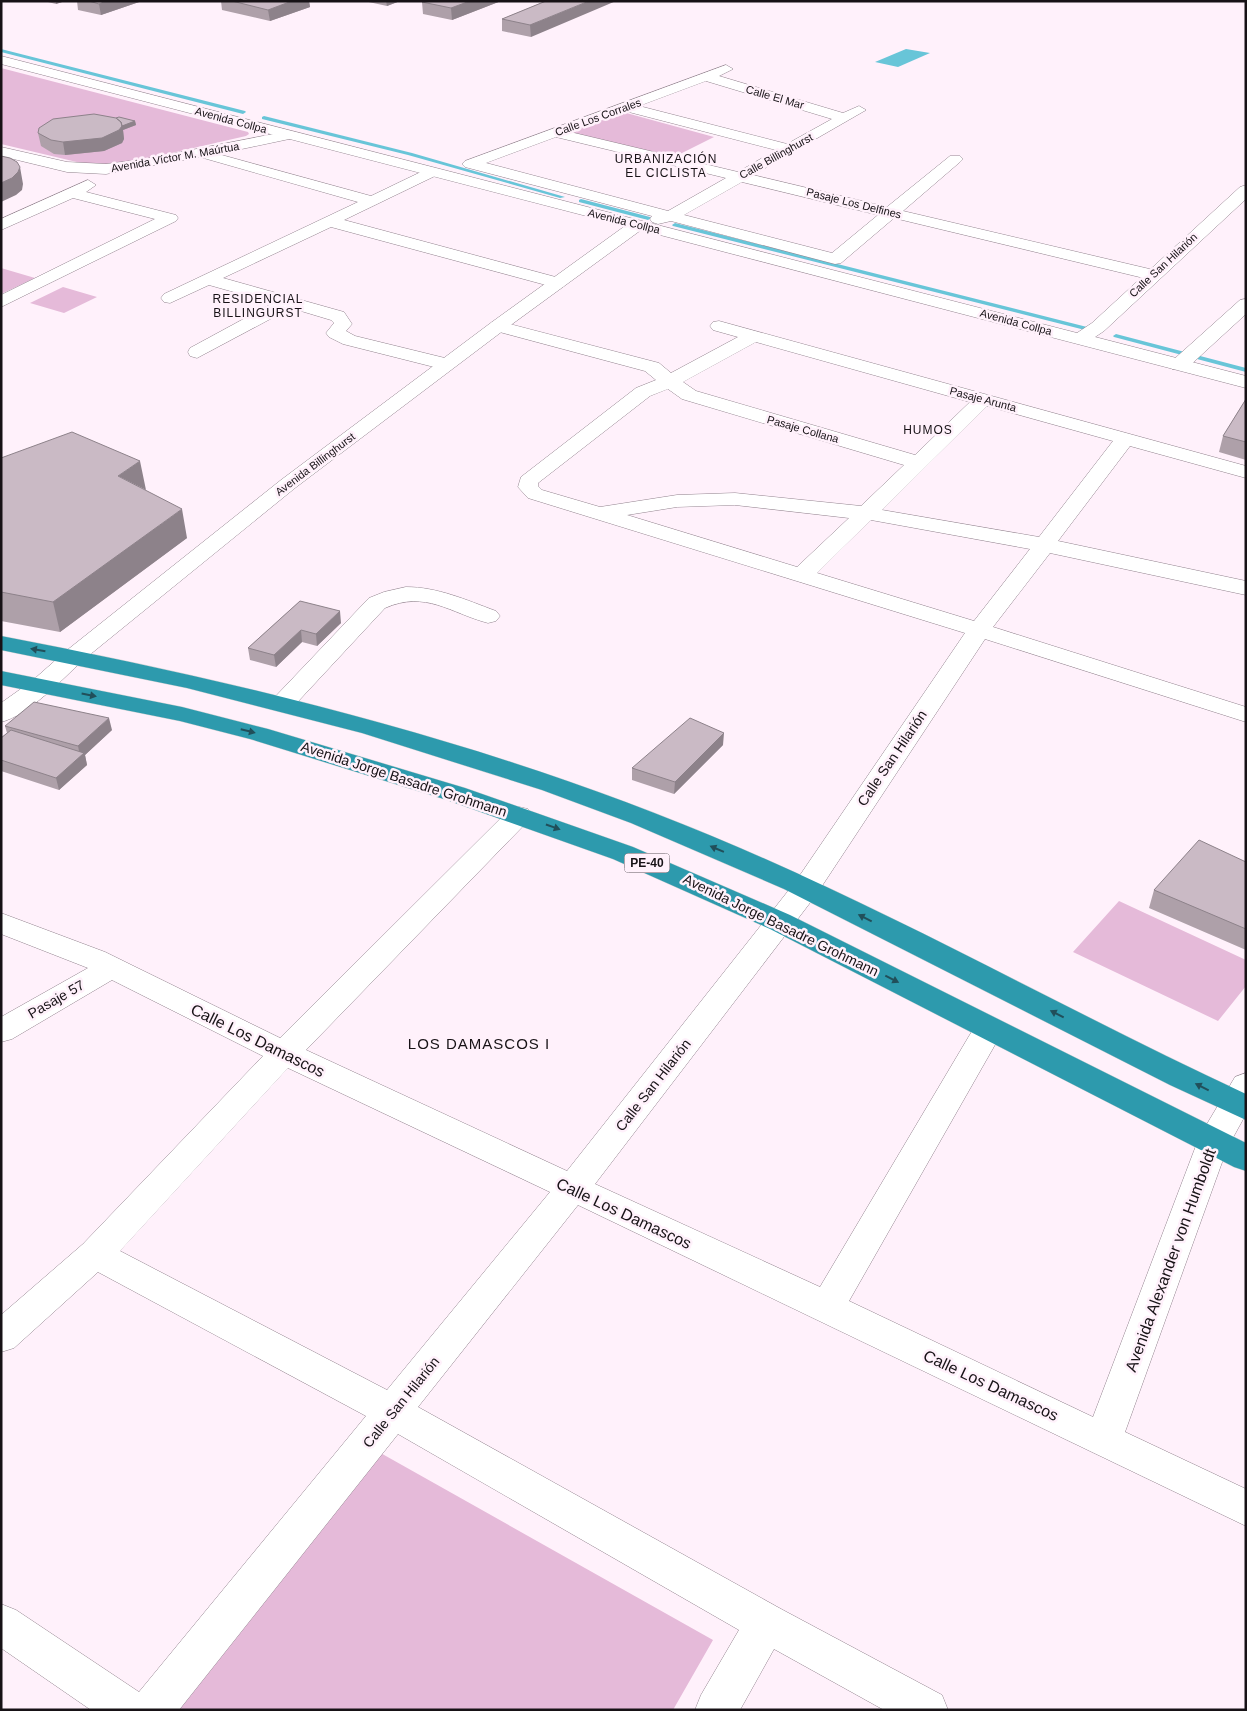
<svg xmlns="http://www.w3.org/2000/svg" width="1247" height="1711" font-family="Arial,sans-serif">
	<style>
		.green { fill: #e5bad9 }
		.water { fill: #68c5d8 }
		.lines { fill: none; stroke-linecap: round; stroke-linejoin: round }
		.stream { fill: #68c5d8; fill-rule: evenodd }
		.street-casing { stroke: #92838e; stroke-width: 1 }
		.secondary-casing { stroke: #92838e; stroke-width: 1 }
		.highway-casing { stroke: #d5d4d5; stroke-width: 1 }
		.street { fill: #fff; fill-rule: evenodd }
		.secondary { fill: #fff; fill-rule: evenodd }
		.highway { fill: #2d9aad; fill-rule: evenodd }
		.wall { fill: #aea0a9 }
		.shaded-wall { fill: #8d828a }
		.building { fill: #cabac5; stroke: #8d828a }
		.oneway { fill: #214f5a }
		.labels { text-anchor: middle; stroke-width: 5; stroke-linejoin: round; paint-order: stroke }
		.far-street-label { font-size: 11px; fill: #171216; stroke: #fff1fb }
		.far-neighbourhood-label { font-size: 12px; letter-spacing: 1px; fill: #171216; stroke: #fff1fb }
		.shield { fill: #fff1fb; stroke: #5d555b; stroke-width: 1 }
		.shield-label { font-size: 12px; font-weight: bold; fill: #171216 }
		.street-label { font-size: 14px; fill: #171216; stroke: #fff1fb }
		.neighbourhood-label { font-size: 15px; letter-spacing: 1px; fill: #171216; stroke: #fff1fb }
		.near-street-label { font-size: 16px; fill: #171216; stroke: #fff1fb }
	</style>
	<rect width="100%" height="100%" fill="#fff1fb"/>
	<path class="green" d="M1,68l247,64 1,2 -3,2 -127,29 -38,-2 -80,-19z
		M619,111l95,26 -44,22 -111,-27z
		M1,268l34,10 -34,16z
		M63,287l34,10 -33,16 -34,-10z
		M1119,901l127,59v26l-28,35 -145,-69z
		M377,1451l336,189 -40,70h-497z"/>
	<path class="water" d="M906,49l24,4 -32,14 -23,-5z"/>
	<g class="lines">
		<path class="stream" d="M1,49l244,62 1,1 -3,2 -242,-62z
			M264,116l148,37 153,44 -5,1 -152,-43 -146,-36v-2z
			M581,199l69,18 1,1 -3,2 -69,-18v-2z
			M675,223l412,104 1,1 -3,2 -412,-104 -1,-1z
			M1116,334l130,34v4l-132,-35 -1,-1z"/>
		<defs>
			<path id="street" d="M726,65l7,4 -14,7 124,37 16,-7 7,4 -113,65 134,32 63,-51h10l3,3 -3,3 -57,49 255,60 3,4 -3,4 -6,1 -258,-62 -53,45 -6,1 -164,-43 -13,3 -6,-2 -2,-3 2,-3 -187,-49 -3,-3 3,-3zM706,81l126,38 -45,25 -148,-38zM625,111l151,39 -38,22 -168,-40zM556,137l170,41 -58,33 -182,-48zM742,182l136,33 -46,38 -148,-38z
				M289,131l5,1 2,3 -2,3 -76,16 153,42 56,-27h10l3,3 -3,3 -93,45 219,59 3,4 -3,4 -6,1 -226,-61 -108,51 121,34 8,12 -6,7 9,5 98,24 2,4 -2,4 -7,2 -103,-26 -14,-7 -3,-4 8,-10 -3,-3 -40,-12 -94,50 -7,-2 -2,-4 2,-4 83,-45 -64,-18 -39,18 -6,-1 -3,-4 3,-4 194,-92 -158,-45 -94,17 -39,-2 -66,-16v-9l66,15 39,2 39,-5z
				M88,180l8,5 -10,7 90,23 2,3 -2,3 -175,86v-12l154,-76 -82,-21 -72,32v-11z
				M1246,299v15l-60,55h-14l-2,-4 2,-4 68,-61z
				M498,321l161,42 12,10 67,-36 -25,-7 -3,-4 3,-4 6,-1 527,145v12l-116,-32 -72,95 188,40v14l-196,-42 -57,74 253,80v15l-261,-83 -169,256 -221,289 225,103 158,-266 11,-3 11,3 4,8 -155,272 244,116 104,-274 4,-9 12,-3 12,3 4,9 -104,289 121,57v37l-668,-321 -160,202 363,202 161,86 6,15h-64l-110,-61 -34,61h-45l6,-15 38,-65 -341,-196 -219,276h-88l-90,-62v-44l15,6 123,82 227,-276 -268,-144 -84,76 -13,4v-37l82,-71 180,-188 -151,-76 -100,59 -11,3v-25l87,-49 -87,-34v-21l104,39 175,86 230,-229 9,-2 9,2 4,6 -4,6 -222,229 261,121 229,-290 169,-248 -437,-135 -10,-11 3,-10 115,-89 20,-8 -11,-9 -153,-41 -3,-4 3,-4zM756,342l214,60 -55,53 -219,-64 -13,-9zM668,389l14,10 222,66 -43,41 -126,-13 -58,2 -77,12 -58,-17 -4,-4v-3l112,-87zM987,406l126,35 -74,96 -157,-27zM735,505l114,13 -52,49 -170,-52 50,-8zM871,520l159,29 -56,72 -157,-48zM288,1068l262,124 -163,198 -267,-139z
				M406,587c32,0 60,13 90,24l4,5 -4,5 -8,2c-38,-10 -62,-33 -103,-15l-93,100 -9,2 -9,-2 -3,-5 3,-5 95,-100 15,-6z"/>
			<path id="secondary" d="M1,56l1076,277 15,-10 148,-136 6,-2v14l-142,132 -9,6 151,39v12l-605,-158 -137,100 -209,158 -213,173c-19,18 -55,55 -81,61v-19l31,-22 34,-30 215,-171 211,-158 133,-96 -624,-162z
				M1246,1073v41l-21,38 -12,3 -12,-3 -4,-9 4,-9 34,-57z"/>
			<path id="highway" d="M1,636c252,48 503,110 739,212 172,74 336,167 506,246v26l-76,-35 -386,-196 -153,-66 -89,-33 -180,-57 -175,-45 -186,-38z
				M1,671l181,36 86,22 197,59 168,59 157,68 456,228v28l-12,-4 -464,-238 -157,-70 -166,-59 -197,-61 -70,-18 -179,-36z"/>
		</defs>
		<use href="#street" class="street-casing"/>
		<use href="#secondary" class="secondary-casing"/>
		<use href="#highway" class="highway-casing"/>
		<use href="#street" class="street"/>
		<use href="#secondary" class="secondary"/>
		<use href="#highway" class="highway"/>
	</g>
	<path class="wall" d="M44,1h21l-9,3z
		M77,1h65l-41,14 -23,-5z
		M221,1h88l1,6 -40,14 -48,-11z
		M364,1h36l-13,5z
		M425,1h76l-49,19 -29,-6 -1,-12z
		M546,1l-15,36 -29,-6v-12z
		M116,118l19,3 1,4 -13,5 1,9 -2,4 -18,8 -39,4 -11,-1 -13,-8 -3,-13z
		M1246,399v61l-27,-8 4,-16z
		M1,458l186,80 -127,94 -59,-11z
		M300,601l41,22 -24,23 -15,-4 -26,25 -26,-7 -2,-12z
		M5,726l107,4 -27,25 2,10 -28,25 -58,-19v-33l6,-5z
		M723,745l-49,49 -42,-14v-12z
		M1246,862v88l-97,-42 5,-18z"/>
	<path class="shaded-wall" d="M56,1h9l-9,3z
		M106,1h36l-41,14 -2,-11z
		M292,1h17l1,6 -40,14 -2,-11z
		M386,1h14l-13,5z
		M470,1h31l-49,19 -1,-12z
		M589,1h27l-85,36 -1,-12z
		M135,121l1,4 -13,5 1,9 -2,4 -18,8 -39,4 -2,-13z
		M20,167l3,17 -1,6 -6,5 -15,7v-19z
		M140,461l6,29 -28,-14z
		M182,509l5,29 -127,94 -7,-30z
		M340,611l1,12 -24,23 -1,-12z
		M301,630l1,12 -26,25 -2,-12z
		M109,718l3,12 -27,25 2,10 -28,25 -3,-12 24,-22 -2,-10z
		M724,733l-1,12 -49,49 1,-12z"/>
	<path class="building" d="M89,1h17l-7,3z
		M232,1h60l-24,9z
		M425,1h45l-19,7 -29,-6z
		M546,1h43l-59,24 -28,-6z
		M94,114l22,4 5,4 1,4 -3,4 -17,8 -39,4 -12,-2 -13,-7 1,-5 14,-9z
		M119,117l16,4 -13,5 -1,-4 -5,-4z
		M1,156l9,2 7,4 3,5 -2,5 -6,6 -11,5z
		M1246,399v43l-23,-6z
		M72,432l68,29 -22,15 64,33 -129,93 -52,-10v-134z
		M300,601l40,10 -24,23 -15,-4 -27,25 -26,-7z
		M34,702l75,16 -31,28 -73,-20z
		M690,718l34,15 -49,49 -43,-14z
		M11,730l73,23 -28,25 -55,-18v-22z
		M1199,840l47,22v67l-92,-39z"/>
	<defs><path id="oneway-solid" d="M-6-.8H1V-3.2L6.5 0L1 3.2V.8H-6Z" transform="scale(1.25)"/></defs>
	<g class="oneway">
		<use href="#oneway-solid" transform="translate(38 650) rotate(-170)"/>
		<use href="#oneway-solid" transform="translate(89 695) rotate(11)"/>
		<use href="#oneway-solid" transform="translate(248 731) rotate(14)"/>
		<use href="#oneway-solid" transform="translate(553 827) rotate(19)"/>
		<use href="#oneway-solid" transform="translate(717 849) rotate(-157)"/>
		<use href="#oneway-solid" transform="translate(865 918) rotate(-153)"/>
		<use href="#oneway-solid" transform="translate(892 979) rotate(27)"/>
		<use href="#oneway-solid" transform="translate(1057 1014) rotate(-153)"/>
		<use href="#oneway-solid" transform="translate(1202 1087) rotate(-153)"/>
	</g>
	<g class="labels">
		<g class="far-street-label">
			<text transform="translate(775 97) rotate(16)" y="4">Calle El Mar</text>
			<text transform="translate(598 117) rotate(-20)" y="4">Calle Los Corrales</text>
			<text transform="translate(231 120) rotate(15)" y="4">Avenida Collpa</text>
			<text transform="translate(776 156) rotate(-29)" y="4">Calle Billinghurst</text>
			<text transform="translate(175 157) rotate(-10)" y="4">Avenida Víctor M. Maúrtua</text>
			<text transform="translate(854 203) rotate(14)" y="4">Pasaje Los Delfines</text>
			<text transform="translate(624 221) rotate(14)" y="4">Avenida Collpa</text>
			<text transform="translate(1163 265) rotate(-43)" y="4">Calle San Hilarión</text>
			<text transform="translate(1016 322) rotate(15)" y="4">Avenida Collpa</text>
			<text transform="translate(983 399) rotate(15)" y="4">Pasaje Arunta</text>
			<text transform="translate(803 429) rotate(16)" y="4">Pasaje Collana</text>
			<text transform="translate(315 464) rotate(-37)" y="4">Avenida Billinghurst</text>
		</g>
		<g class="far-neighbourhood-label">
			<text x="666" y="163">URBANIZACIÓN<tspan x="666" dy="14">EL CICLISTA</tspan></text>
			<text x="258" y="303">RESIDENCIAL<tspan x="258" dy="14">BILLINGURST</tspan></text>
			<text x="928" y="434">HUMOS</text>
		</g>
		<rect class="shield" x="624.5" y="853.5" width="45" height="19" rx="4"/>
		<g class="shield-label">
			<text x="647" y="867">PE-40</text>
		</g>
		<g class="street-label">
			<text transform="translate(892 758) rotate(-56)" y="5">Calle San Hilarión</text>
			<text transform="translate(404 779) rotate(18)" y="5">Avenida Jorge Basadre Grohmann</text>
			<text transform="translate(781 925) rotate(26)" y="5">Avenida Jorge Basadre Grohmann</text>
			<text transform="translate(56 999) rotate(-30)" y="5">Pasaje 57</text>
			<text transform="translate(653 1085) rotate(-52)" y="5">Calle San Hilarión</text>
			<text transform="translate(401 1402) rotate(-51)" y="5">Calle San Hilarión</text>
		</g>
		<g class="neighbourhood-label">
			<text x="479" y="1049">LOS DAMASCOS I</text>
		</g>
		<g class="near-street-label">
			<text transform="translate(258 1040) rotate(26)" y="6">Calle Los Damascos</text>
			<text transform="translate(624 1213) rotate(25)" y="6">Calle Los Damascos</text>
			<text transform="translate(1170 1260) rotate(-70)" y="6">Avenida Alexander von Humboldt</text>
			<text transform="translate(991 1385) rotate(25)" y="6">Calle Los Damascos</text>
		</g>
	</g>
	<rect width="1247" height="1711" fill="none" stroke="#171216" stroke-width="5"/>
</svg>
